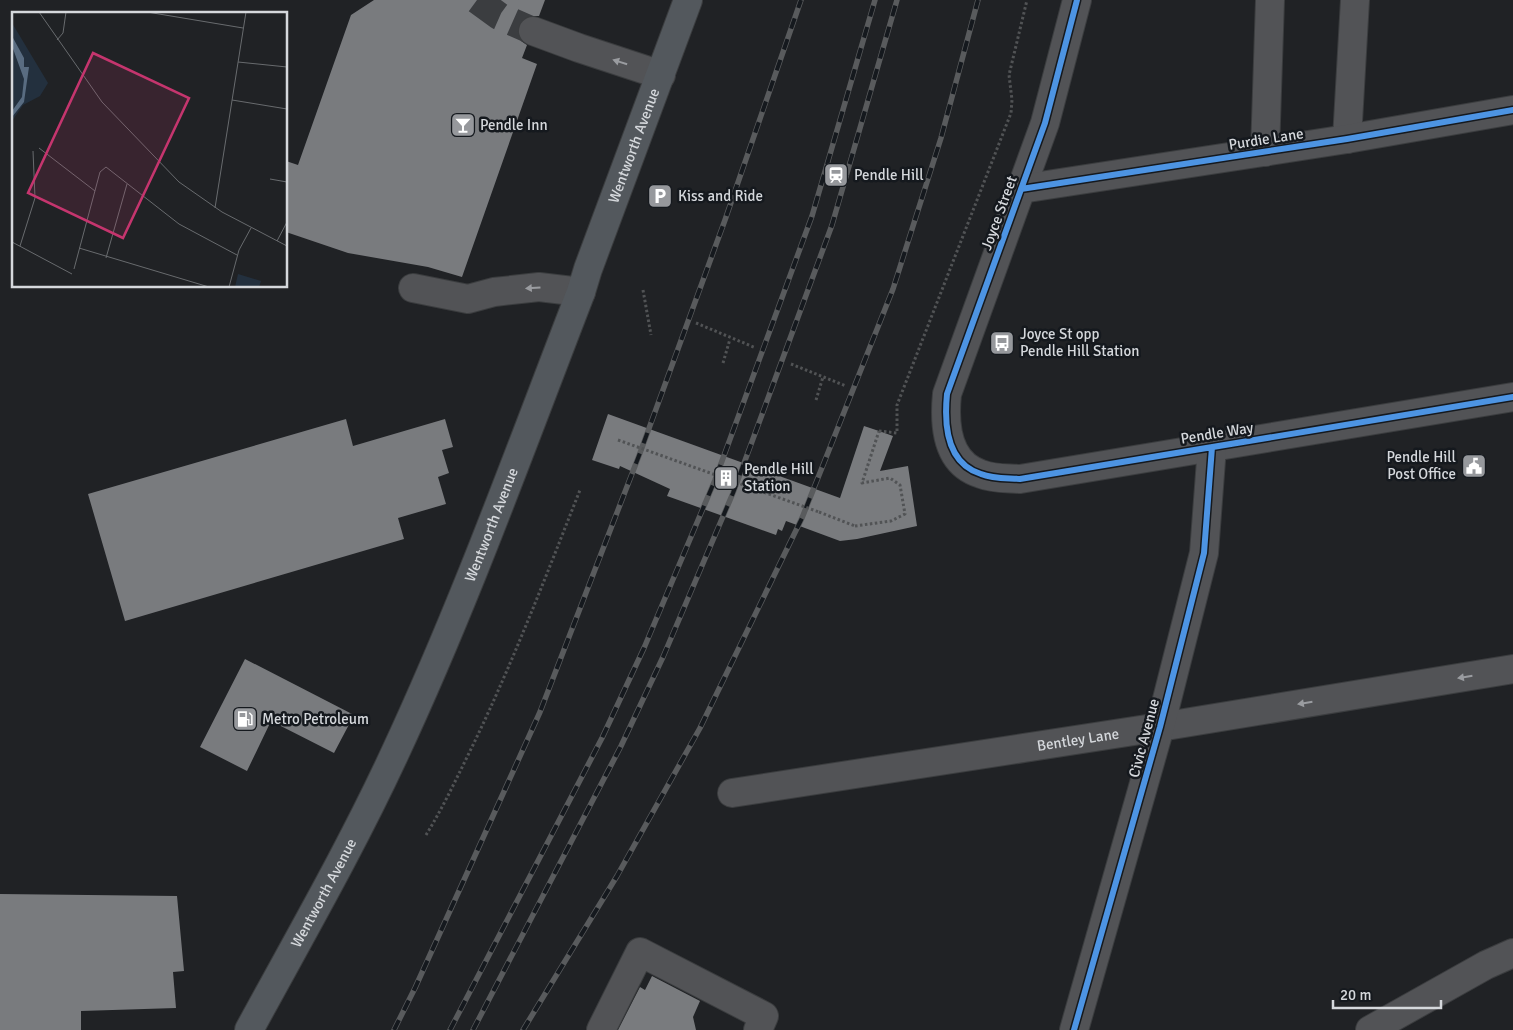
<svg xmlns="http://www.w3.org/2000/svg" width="1513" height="1030" font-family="Signika,sans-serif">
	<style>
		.building { fill: #797b7e }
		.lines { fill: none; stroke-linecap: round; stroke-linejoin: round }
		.minor-tunnel { stroke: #3b3d40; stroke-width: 28; stroke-dasharray: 28 14; stroke-linecap: butt }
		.minor-casing { stroke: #3b3d3f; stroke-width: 30 }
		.major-casing { stroke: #3b3d3f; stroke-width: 30 }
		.path { stroke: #515355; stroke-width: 3; stroke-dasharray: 2.5 2.5; stroke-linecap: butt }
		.minor { stroke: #525356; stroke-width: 28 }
		.major { stroke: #53585d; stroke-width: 28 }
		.rail-casing { stroke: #595b5d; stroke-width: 5.5 }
		.rail { stroke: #15191e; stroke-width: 4; stroke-dasharray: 11; stroke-linecap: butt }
		.path-bridge { stroke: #515355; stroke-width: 3; stroke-dasharray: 2.5 2.5; stroke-linecap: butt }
		.cycleway-casing { stroke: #15191e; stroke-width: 9 }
		.cycleway { stroke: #4d94e3; stroke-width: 6 }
		.oneway { fill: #9a9ca0 }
		.labels { text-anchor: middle; stroke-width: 5; stroke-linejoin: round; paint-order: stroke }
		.poi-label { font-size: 15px; fill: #d5d8dc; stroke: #15191e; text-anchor: start }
		.street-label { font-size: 15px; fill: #d5d8dc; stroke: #15191e }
		.inset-road { fill: none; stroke: #686b6e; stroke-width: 1 }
		.view { fill: #c5356e; fill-opacity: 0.15; stroke: #c5356e; stroke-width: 2.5 }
		.inset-edge { fill: none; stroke: #d5d8dc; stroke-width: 2.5 }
	</style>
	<rect width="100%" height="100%" fill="#202225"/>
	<path class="building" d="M374,0h171l-6,16h-8l-8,3 -5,7v8l3,7 6,4 -5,13 15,6 -75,213 -34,-10 -80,-14 -62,-21v-71l12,4 53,-150z
		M608,414l232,84 24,-72 15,5 14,5 -13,35 28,-5 9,60 -60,13 -17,2 -54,-20 -4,10 -4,-2 -2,6 -109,-39 3,-7 -50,-23 -1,3 -27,-9z
		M346,419l7,27 92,-27 8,28 -11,3 7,23 -11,4 8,27 -48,14 6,21 -279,82 -37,-127z
		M245,659l109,56 -20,38 -63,-32 -24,50 -47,-24z
		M0,894l177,2 7,75 -11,1 3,36 -95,3v19h-81z
		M652,976l48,25 -7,16 3,13h-78l22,-43 5,3z"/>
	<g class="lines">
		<path class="minor-tunnel" d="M477,0l22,16 34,15"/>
		<defs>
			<g id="minor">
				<path d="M1077,0l-32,123 -98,271c-3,30 -1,69 34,80 12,5 26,4 39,5l493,-82"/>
				<path d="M533,31l46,17 82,27"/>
				<path d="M1347,139l8,-139"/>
				<path d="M1265,152l5,-152"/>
				<path d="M1021,189l326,-50 166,-29"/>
				<path d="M413,288l55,11 26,-7 45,-5 42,5"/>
				<path id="s1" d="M732,793l428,-66 353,-58"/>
				<path d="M601,1030l39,-78 124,64 -6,14"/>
				<path d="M1074,1030l86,-303 44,-174 8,-106"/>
				<path d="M1370,1030l116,-65 27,-12"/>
			</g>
			<g id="major">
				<path id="s2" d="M249,1030c50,-92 102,-182 146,-277 70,-150 126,-306 186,-461l7,-23 100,-269"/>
			</g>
		</defs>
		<use href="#minor" class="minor-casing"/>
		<use href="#major" class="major-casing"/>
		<path class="path" d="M643,290l8,45
			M696,323l60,25
			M723,363l7,-24
			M791,364l55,22
			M816,400l7,-23
			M879,431l18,2v-28l114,-292 1,-13 -3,-25 18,-75
			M819,512l36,14
			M426,835c18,-29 32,-60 47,-90 40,-83 73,-169 107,-255"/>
		<use href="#minor" class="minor"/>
		<use href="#major" class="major"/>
		<defs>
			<path id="rail" d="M394,1030l21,-42 125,-276 100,-259 85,-233 76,-220
				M450,1030l152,-292 42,-90 71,-168 97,-264 63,-216
				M473,1030l148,-284 42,-89 70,-164 99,-268 65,-225
				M523,1030l94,-154 83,-148 102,-210 91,-229 48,-151 37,-138"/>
		</defs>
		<use href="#rail" class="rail-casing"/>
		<use href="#rail" class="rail"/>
		<path class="path-bridge" d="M618,440l201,72
			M855,526l36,-5 14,-7 -5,-29 -10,-7 -28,5 17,-52"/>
		<defs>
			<path id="cycleway" d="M1077,0l-32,123 -98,271c-3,30 -1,69 34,80 12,5 26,4 39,5l493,-82
				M1021,189l326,-50 166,-29
				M1074,1030l86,-303 44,-174 8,-106"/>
		</defs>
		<use href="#cycleway" class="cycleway-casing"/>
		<use href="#cycleway" class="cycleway"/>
	</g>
	<defs><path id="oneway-solid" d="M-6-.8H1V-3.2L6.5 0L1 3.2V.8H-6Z" transform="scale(1.25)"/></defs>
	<g class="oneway">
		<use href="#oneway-solid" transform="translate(620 62) rotate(-162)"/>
		<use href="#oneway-solid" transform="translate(533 288) rotate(176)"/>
		<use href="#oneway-solid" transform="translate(1465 677) rotate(171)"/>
		<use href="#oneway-solid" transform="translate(1305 703) rotate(171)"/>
	</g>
	<defs>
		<symbol id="bar-square" viewBox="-11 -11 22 22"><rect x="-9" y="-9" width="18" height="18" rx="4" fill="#96989c" stroke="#15191e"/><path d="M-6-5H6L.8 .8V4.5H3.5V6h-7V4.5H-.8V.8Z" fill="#fff"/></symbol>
		<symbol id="station-square" viewBox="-11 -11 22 22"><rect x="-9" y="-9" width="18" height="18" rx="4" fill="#96989c" stroke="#15191e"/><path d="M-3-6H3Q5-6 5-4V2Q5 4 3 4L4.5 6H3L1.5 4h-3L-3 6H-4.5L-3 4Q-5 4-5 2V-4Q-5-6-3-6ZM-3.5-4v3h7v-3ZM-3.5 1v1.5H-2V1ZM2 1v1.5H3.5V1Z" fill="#fff"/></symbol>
		<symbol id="parking-square" viewBox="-11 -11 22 22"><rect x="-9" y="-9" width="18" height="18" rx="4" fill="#96989c" stroke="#15191e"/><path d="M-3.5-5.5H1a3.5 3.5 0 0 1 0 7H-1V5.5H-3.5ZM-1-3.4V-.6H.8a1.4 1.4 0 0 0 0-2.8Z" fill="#fff"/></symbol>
		<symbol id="bus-square" viewBox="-11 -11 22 22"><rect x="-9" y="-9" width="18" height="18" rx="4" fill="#96989c" stroke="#15191e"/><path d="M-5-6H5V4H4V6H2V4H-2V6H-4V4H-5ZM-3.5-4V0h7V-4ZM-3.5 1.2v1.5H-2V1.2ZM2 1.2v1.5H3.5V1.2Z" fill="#fff"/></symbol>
		<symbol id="civic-square" viewBox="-11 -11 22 22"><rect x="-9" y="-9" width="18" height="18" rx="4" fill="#96989c" stroke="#15191e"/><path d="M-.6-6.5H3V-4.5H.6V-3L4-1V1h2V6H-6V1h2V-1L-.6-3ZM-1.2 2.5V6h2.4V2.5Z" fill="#fff"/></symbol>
		<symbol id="building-square" viewBox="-11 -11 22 22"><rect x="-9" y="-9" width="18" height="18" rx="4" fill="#96989c" stroke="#15191e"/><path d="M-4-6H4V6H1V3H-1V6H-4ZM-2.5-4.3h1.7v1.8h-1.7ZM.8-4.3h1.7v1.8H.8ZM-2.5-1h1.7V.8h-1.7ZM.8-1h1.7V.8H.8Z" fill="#fff"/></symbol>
		<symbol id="fuel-square" viewBox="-11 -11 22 22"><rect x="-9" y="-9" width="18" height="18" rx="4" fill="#96989c" stroke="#15191e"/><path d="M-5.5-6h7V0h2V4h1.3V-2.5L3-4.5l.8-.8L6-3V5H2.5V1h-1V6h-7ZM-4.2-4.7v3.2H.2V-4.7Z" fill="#fff"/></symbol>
	</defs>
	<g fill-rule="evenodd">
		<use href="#bar-square" x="449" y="111" width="28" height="28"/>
		<use href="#station-square" x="822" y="161" width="28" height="28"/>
		<use href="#parking-square" x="646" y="182" width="28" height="28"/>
		<use href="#bus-square" x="988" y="329" width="28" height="28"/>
		<use href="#civic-square" x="1460" y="452" width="28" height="28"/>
		<use href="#building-square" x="712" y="464" width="28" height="28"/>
		<use href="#fuel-square" x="231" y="705" width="28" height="28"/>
	</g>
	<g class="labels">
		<g class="poi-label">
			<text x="480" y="130">Pendle Inn</text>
			<text x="854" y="180">Pendle Hill</text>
			<text x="678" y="201">Kiss and Ride</text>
			<text x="1020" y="339">Joyce St opp<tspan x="1020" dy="17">Pendle Hill Station</tspan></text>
			<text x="1456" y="462" text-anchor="end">Pendle Hill<tspan x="1456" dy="17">Post Office</tspan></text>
			<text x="744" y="474">Pendle Hill<tspan x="744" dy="17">Station</tspan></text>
			<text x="262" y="724">Metro Petroleum</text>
		</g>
		<g class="street-label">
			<text transform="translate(1266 139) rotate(-9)" y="5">Purdie Lane</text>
			<text dy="5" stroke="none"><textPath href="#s2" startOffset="966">Wentworth Avenue</textPath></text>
			<text transform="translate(999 213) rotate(-70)" y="5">Joyce Street</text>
			<text transform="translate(1217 433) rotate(-9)" y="5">Pendle Way</text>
			<text dy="5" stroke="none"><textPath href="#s2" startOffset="561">Wentworth Avenue</textPath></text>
			<text transform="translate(1144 738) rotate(-75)" y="5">Civic Avenue</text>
			<text dy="5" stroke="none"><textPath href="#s1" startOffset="350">Bentley Lane</textPath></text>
			<text dy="5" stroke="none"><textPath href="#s2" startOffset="156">Wentworth Avenue</textPath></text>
		</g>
	</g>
	<g transform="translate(12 12)">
		<rect width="275" height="275" fill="#202225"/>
		<path d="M0,11l36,60 -8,13 -17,9 -11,16zM226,262l23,7 -2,6h-24z" fill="#23303e"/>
		<path d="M0,24l12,22v9h5l-5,35 -12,15v-6l10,-14 2,-18 -12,-33z" fill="#596c81"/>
		<path class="inset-road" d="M27,0l63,90 77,80 43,30 65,34M135,0l96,16M45,28l6,-7 3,-21M226,50l49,5M220,88l55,9M27,136l56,43M258,167l17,3M203,196l31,-196M265,229l10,-19M0,230l60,32M8,234l15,-48 -2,-47M67,236l130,39M94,246l21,-74M62,257l26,-97 6,-5 73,57 58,31M217,275l10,-37 12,-22"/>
		<path class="view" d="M81,41l96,45 -66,140 -95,-45z"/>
		<rect width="275" height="275" class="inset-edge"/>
	</g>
	<path d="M1333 1000v8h108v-8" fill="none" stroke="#d5d8dc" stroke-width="2.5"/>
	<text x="1340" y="1000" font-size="15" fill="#d5d8dc" stroke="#15191e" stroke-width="4" paint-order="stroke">20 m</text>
</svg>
